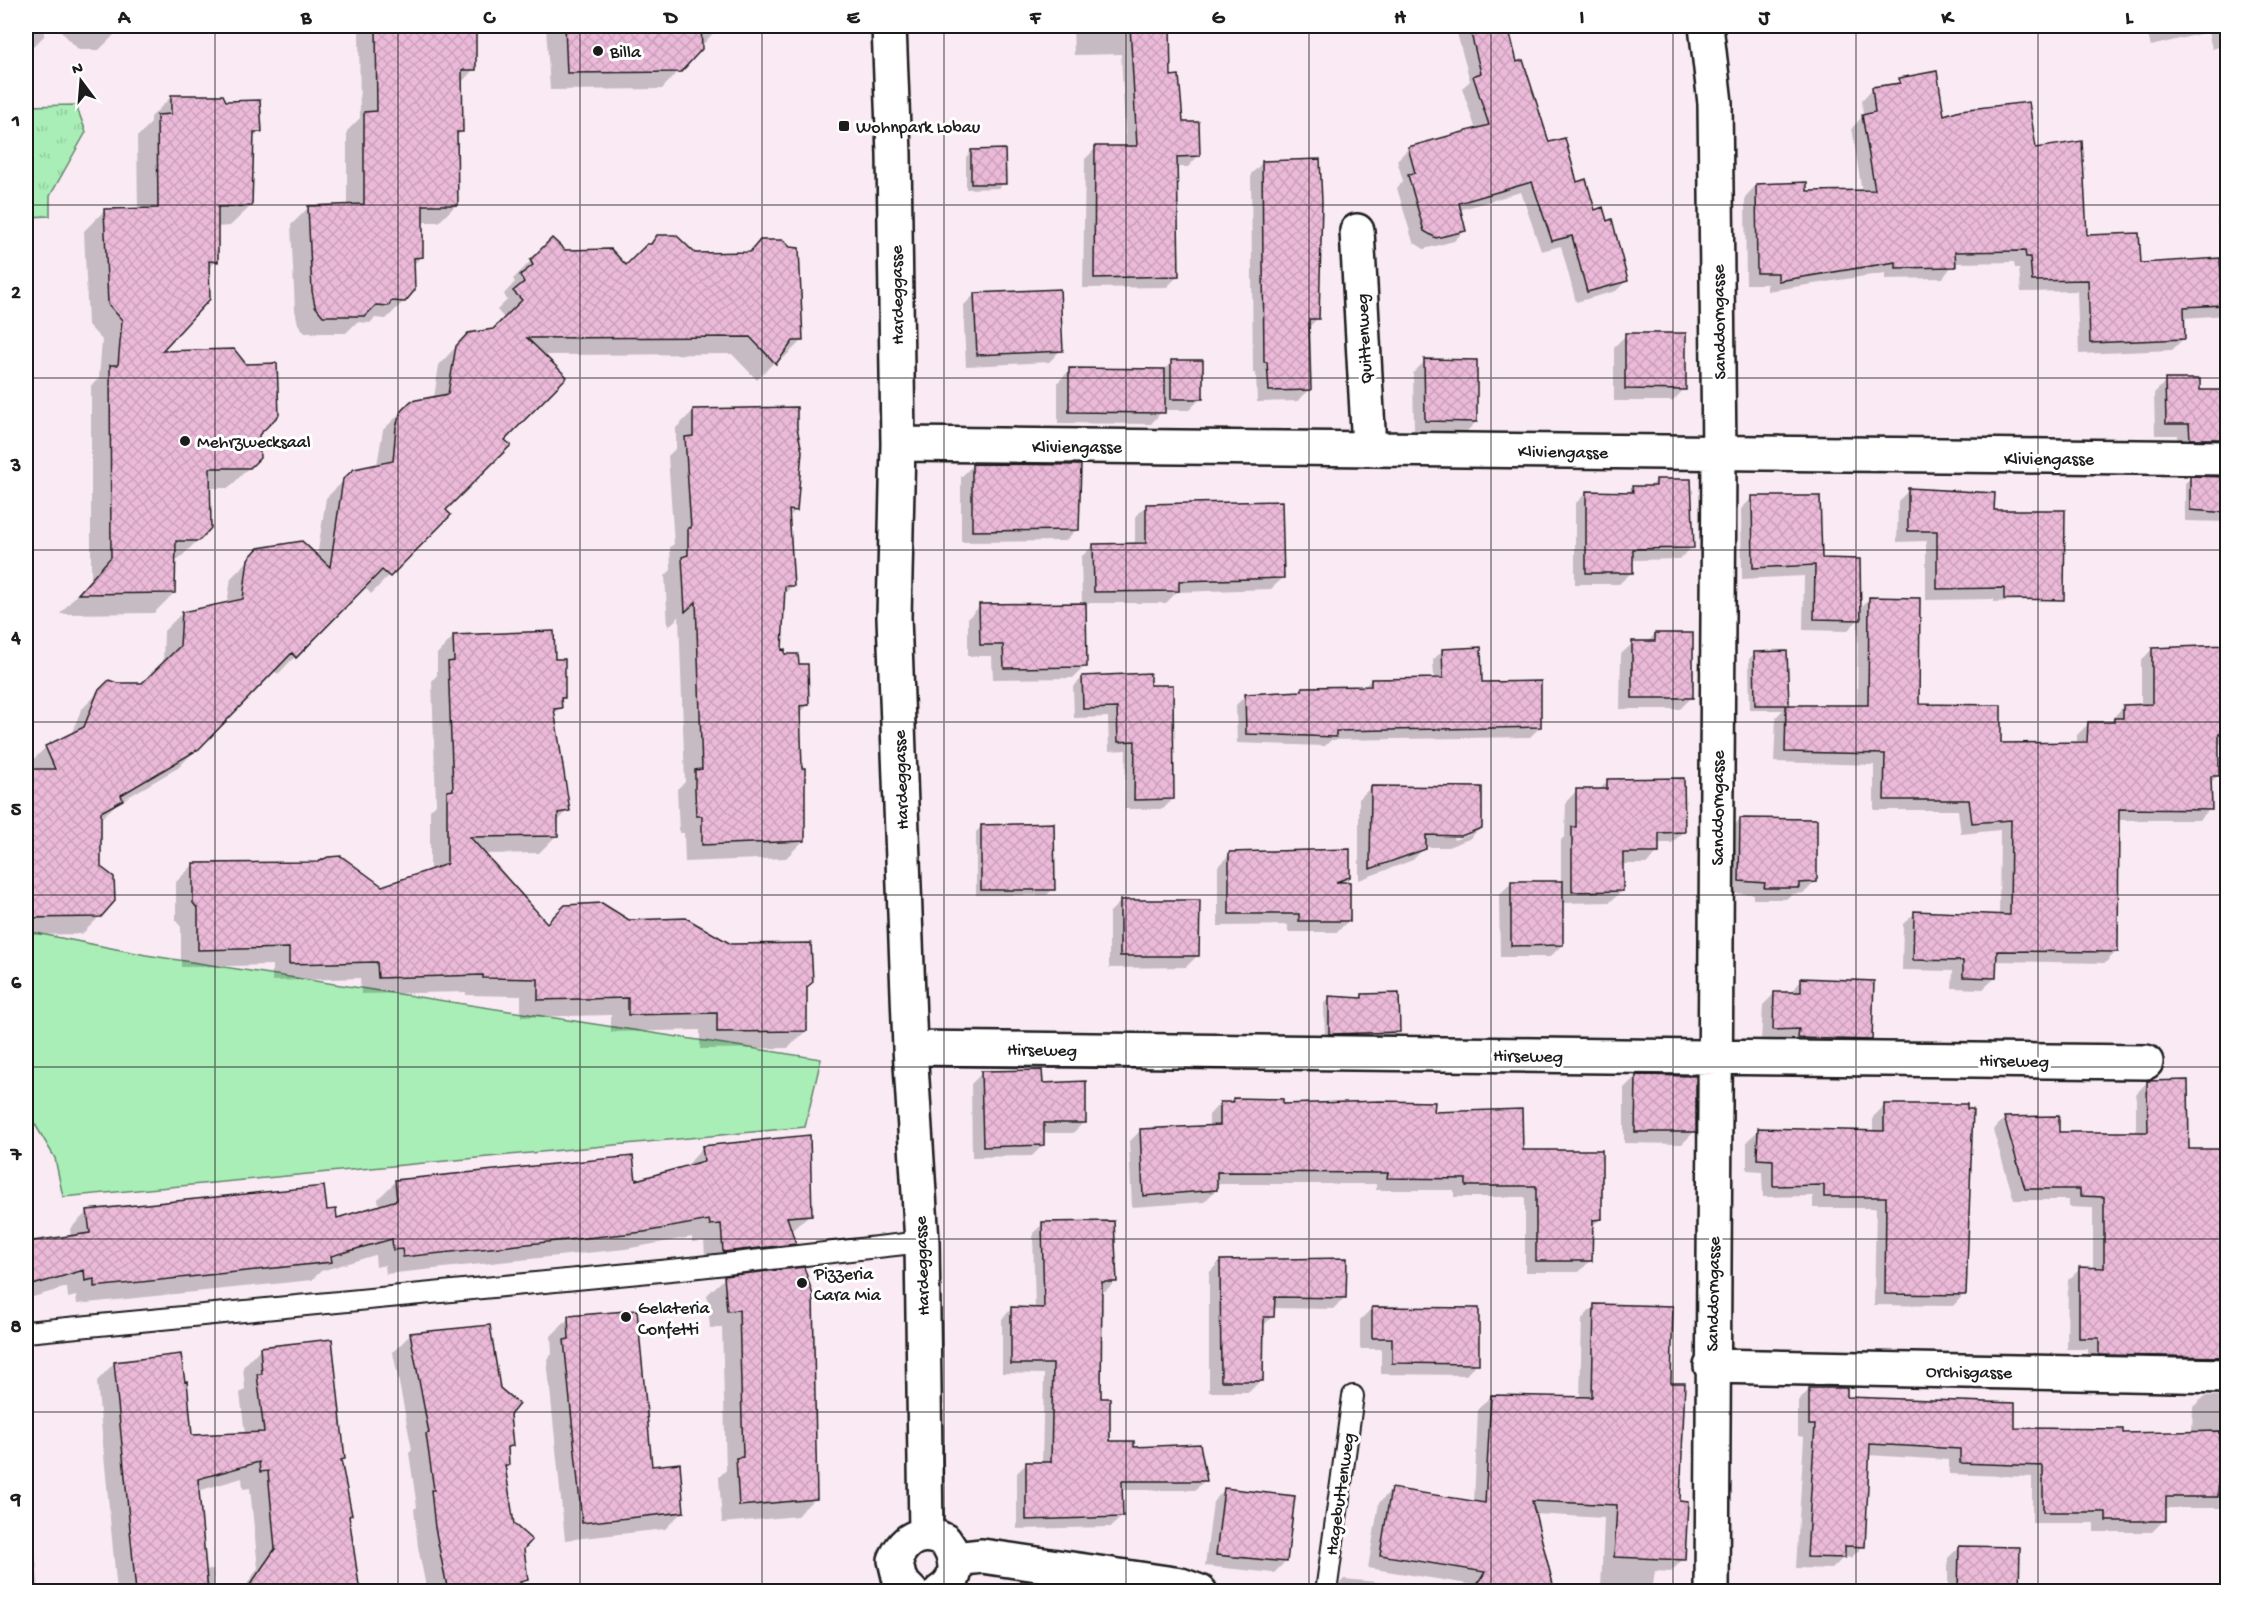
<svg xmlns="http://www.w3.org/2000/svg" width="2253" height="1617" font-family="'Gochi Hand',sans-serif">
	<style>
		.grass { fill: #a9edb7; stroke: #62846a; stroke-width: 1.5 }
		.park { fill: url(#park-tufts); stroke: #62846a; stroke-width: 1.5 }
		.shadow { fill: #0003; fill-rule: evenodd }
		.building { fill: url(#building-cross-hatch); stroke: #1c1c1c; stroke-width: 1.5 }
		.lines { fill: none; stroke-linecap: round; stroke-linejoin: round }
		.service-casing { stroke: #1c1c1c; stroke-width: 24 }
		.minor-casing { stroke: #1c1c1c; stroke-width: 38 }
		.service { stroke: #fff; stroke-width: 20 }
		.minor { stroke: #fff; stroke-width: 33 }
		.grid { fill: none; stroke: #1c1c1c; stroke-width: 1.5; stroke-opacity: 0.55 }
		.poi-dot { fill: #1c1c1c; stroke: #fff; stroke-width: 2 }
		.labels { text-anchor: middle; stroke-width: 6; stroke-linejoin: round; paint-order: stroke }
		.poi-label { font-size: 18px; fill: #1c1c1c; stroke: #fff; text-anchor: start }
		.street-label { font-size: 18px; fill: #1c1c1c; stroke: #fff }
		.neatline { fill: none; stroke: #1c1c1c; stroke-width: 2 }
		.grid-label { font-size: 20px; text-anchor: middle; font-weight: bold; fill: #1c1c1c }
	</style>
	<defs>
		<pattern id="park-tufts" width="24" height="20" patternUnits="userSpaceOnUse" patternTransform="scale(1.5)"><rect width="24" height="20" fill="#a9edb7"/><path d="M3 7l-1-3M5 7V3M7 7l1-3M15 17l-1-3M17 17v-4M19 17l1-3" fill="none" stroke="#91cb9d"/></pattern>
		<pattern id="building-cross-hatch" width="8" height="8" patternUnits="userSpaceOnUse" patternTransform="scale(1.5)"><rect width="8" height="8" fill="#ecbad9"/><path d="M0 0l8 8M0 8l8-8" fill="none" stroke="#ca9fba"/></pattern>
	</defs>
	<rect width="100%" height="100%" fill="#f9eaf4"/>
	<filter id="ink" filterUnits="userSpaceOnUse"><feTurbulence type="fractalNoise" baseFrequency=".0167" numOctaves="2"/><feDisplacementMap in="SourceGraphic" scale="12" xChannelSelector="R" yChannelSelector="G"/><feConvolveMatrix kernelMatrix="1 2 1 2 8 2 1 2 1" color-interpolation-filters="sRGB"/></filter>
	<g filter="url(#ink)">
		<path class="grass" d="M26,931l120,24 675,104 -16,68 -742,70 -8,-39 -29,-49z"/>
		<path class="park" d="M76,105l10,27 -36,64v20l-24,1v-111z"/>
		<path class="shadow" d="M26,26h18v10l-18,18z
			M56,26h67l-24,24h-20z
			M359,26h107l8,43 -13,14 1,48 -6,6 1,67 -18,18h-18v35l-8,8 -9,36 -18,18 -11,-1 -5,5 -13,-1 -11,11h-41l-7,-9 -3,-14 -4,-85 17,-17 39,-2v-75l13,-13z
			M546,26h201l-5,5 -26,-1 -54,59 -112,1z
			M1073,26h95l2,51 11,46 18,32 -11,12h-12l2,109 -11,11 -84,1 2,-129 11,-11 30,-1 -5,-93 -47,1z
			M1455,26h51l10,38 32,80 46,68 33,68 -11,11 -40,11 -15,-56 -20,5 -20,-59 -62,18 6,20 -11,11 -30,8 -11,-7 -16,-54 6,-7 -6,-21 11,-11 68,-19 -14,-42 8,-7z
			M2145,26h83v26l-2,-7 -14,4 -4,-17 -57,14z
			M1900,80l43,36 91,34 51,86 54,28 82,-5 -4,-41 11,-10v107l-45,3v21l-11,11 -93,4 -2,-63 -56,1 -2,-24h-4l-1,-6 -60,1 -11,15 -58,1v-6l-118,18v-7h-21l-1,-87 11,-12 49,8 57,-1 -10,-64 11,-12 -1,-16 11,-12 21,-3z
			M171,97l54,6 35,29 -8,7 -1,67 -21,20 -14,1v34l-9,9 -48,82 99,83v23l-29,30h-20l-11,52 -20,20h-4v33l-20,20 -94,1 31,-36v-192l8,-8 3,-38 -14,-15 -4,-94 20,-20 34,-1 -1,-73 14,-14v-6z
			M972,151l32,32 -5,5 -33,1v-32z
			M1263,162l54,157 -9,9 2,61 -12,12 -41,1 -1,-29h-3l-2,-199z
			M658,237l37,17 107,86 -18,18h-6l-21,22 -25,-26 -190,1 -39,85 -59,70 5,5 -78,79 -7,-8 -86,88 -5,-4 -94,97 -61,36 -19,17 1,96 -18,18 -56,1v-164h5l-3,-6 18,-18 25,-12 10,-25 18,-18 17,-7 26,-1 21,-19 1,-34 18,-18 45,-9 4,-26 28,-28 58,7 9,-59 29,-28 22,-5 6,-35 29,-28 22,-4 5,-33 12,-13 18,-18 25,-4 11,-11 -8,-9 10,-10 -3,-6 11,-12 -2,-3 39,-39 13,12 61,15z
			M975,294l86,56 -12,12 -83,4 -3,-60z
			M1626,335l58,54 -11,12h-59v-54z
			M1425,361l51,61 -12,12 -50,-2 -1,-59z
			M1172,362l29,36 -12,12h-26l-12,14 -93,-1v-41l12,-12 93,1z
			M2166,381l33,10h29v54l-50,5v-15h-23l-1,-42z
			M693,411l103,99 -8,8 5,67 -10,10 -3,56 28,54 -9,9 5,126 -18,18 -101,4 -1,-29h-5l-2,-44 8,-7 -6,-165 -11,10 -3,-51 6,-6 -1,-23 4,-3 -6,-88 8,-8v-20z
			M973,465l104,64 -12,12 -104,1v-65z
			M2228,477v45l-43,-1v-38l6,-5z
			M1657,480l35,17v50l-12,12 -49,1v13l-12,11h-44v-80l12,-12 40,1 6,-6h17z
			M1909,490l84,21 58,88 -57,3v-3l-68,1v-59l-29,1 1,-41z
			M1753,497l67,62 39,50 11,-11 47,107 82,39h78v-9l11,-11 23,-1 2,-5 11,-12h17v-45l11,-12 76,-3v97l-11,1 1,31 -8,8v26l-11,11h-82l-1,132 -11,11 -110,-2v17l-12,11 -31,-1 1,-17 -51,-1 1,-46 12,-11 84,3 1,-86 -39,4 -3,-24h-84v-45l-100,-3 2,-45 7,-7h-33l-1,-51 6,-6 32,51 -2,2h72l1,-86 -11,11 -44,-1 1,-54 -62,3 -1,-70z
			M1147,505l136,73 -12,11 -94,3 -11,11h-81v63l-12,12 -80,1 -1,-23h-24v-38l12,-12 102,-2 -1,-47 12,-11 42,-1v-28z
			M1655,634l37,63 -12,12h-60l1,-55 12,-11h14z
			M454,636l99,24 11,38 -4,3 1,6 -7,7 14,96 -11,12v13l-18,18 -56,1 64,71 82,-3 176,65 1,44 -18,17 -88,1v-19l-89,2v-17l-90,2v-21l-55,-1v-3l-105,2 -1,-16 -88,3v-16l-91,2v-40l-5,-6v-39l17,-17 189,22 48,-15v-62l6,-6 -4,-123 5,-6v-21z
			M1443,650l38,33 59,44 -10,10 -199,3 -6,6 -88,-3 -1,-38 10,-10 53,-3 4,-3 61,-2 7,-7h63l-1,-20z
			M1083,677l66,9 24,113 -10,10h-38l1,-59 -17,1 -1,-34 -34,1 -1,-31z
			M1608,781l76,50 -12,12h-14v9l-12,12h-24v27l-12,11 -48,1v42l-12,12h-50l-1,-62 12,-12h50v-43l4,-4 1,-34 11,-12 21,1z
			M1371,787l110,40 -12,12 -21,8h-23l-12,13 -54,20v-81zM1471,830v4l-17,6 -1,-3z
			M1740,819l76,62 -12,12 -12,1 -6,5h-33v-5l-25,-1 1,-62z
			M981,827l72,62 -6,6h-71v-63z
			M1230,854l119,22 -8,7 8,37 -12,12h-49v-7l-70,1v-60z
			M1121,901l77,54 -12,12 -77,1v-55z
			M1802,980l68,60 -12,11 -71,-2 1,-9 -27,1 2,-36 12,-12h15z
			M1363,995l35,37 -5,5 -68,2 -1,-36 6,-5 29,1z
			M982,1073l59,12 43,37 -11,11h-31l1,12 -11,11 -60,1 -1,-73z
			M1636,1076l58,56 -12,12 -58,-1v-55z
			M2147,1082l41,69 40,-1v223l-140,-7v-17h-21l1,-69 12,-11h13v-61l-24,-1v-7h-55l-21,-70 12,-12 52,15h79v-39z
			M1234,1100l48,6 151,7 89,38 78,68 -9,8v33l-12,12h-54v-75h-71v-7h-78v-6h-160v6l-12,12 -72,5 -3,-65 11,-11 69,-4v-12l11,-12h10z
			M1885,1105l79,189 -11,12 -79,-1 2,-97h-63v-12l-50,1 -1,-26 -15,-1v-29l12,-11 114,2v-15z
			M703,1147l107,67 -20,18 4,12 -17,17 -71,8 -2,-28 -12,1v-5l-67,12 -239,25 -1,-9 -9,2 -1,-12 -54,16 -9,9 -235,24 -1,-8 -8,2 -1,-11 -41,12v-56l45,-6 -1,-8 17,-17h239l9,8 44,-13 -1,-8 18,-18 238,1 52,-15z
			M1043,1224l72,58 -10,9h-5v108l9,43 23,7 73,31 -10,10h-75l1,27 -10,10 -94,2v-56l10,-10h15l2,-89 -42,-1v-54l9,-10h24l-2,-76z
			M1220,1261l125,36 -12,12 -60,-1v8l-11,11 -1,53 -12,12h-40v-119z
			M803,1269l12,229 -18,18 -75,7 -3,-46 7,-7 -4,-143 -12,1 -3,-33 18,-17z
			M1594,1306l76,79 13,174 -12,13 -16,-1 -3,21h-183l5,-7 -106,-17 11,-65 12,-13 83,13 4,-94 13,-13 89,2 2,-79zM1534,1514l70,4 -3,71 -49,-2z
			M1372,1308l105,55 -11,12 -85,-1v-25h-21v-29z
			M569,1318l82,150 32,43 -18,18 -100,11 -18,-181 5,-5 -1,-18z
			M411,1334l87,55 10,26 4,30 -5,5 1,14 -4,4 8,56 10,25 4,30 -7,7 1,6h-93l-9,-45 -4,-38 3,-2 -8,-54 3,-3 -19,-98z
			M260,1349l83,109 -3,4 19,130h-117l16,-24 -8,-80 -7,1 -1,-11 -44,13 6,79 9,-1 2,23h-98l-20,-211 17,-18 77,73 54,-2 -5,-41 5,-4 -2,-22z
			M1810,1389l204,40 108,5 70,-1 1,-26 12,-11h23v112h-64v12l-12,12h-58v-9h-62v-46l-83,-3v-14l-81,-5 -5,91 -12,12 -7,-1 -12,12 -36,-1 8,-131 -6,-1v-35z
			M26,1456l13,136h-13z
			M1224,1490l62,71 -12,12 -69,-7 8,-64z
			M1959,1547l58,45h-69v-34z
			M1344,1579l43,4v9h-55z"/>
		<path class="building" d="M376,26h90v5h10v39h-14l1,62h-6l1,73h-35v52l-9,1 1,32 -10,12 -14,-1 -2,5 -13,-1 -11,11h-42l-8,-10 -3,-15 -4,-85 56,-2v-92l13,-1z
			M565,26h136l1,23 -21,23 -114,1z
			M1130,26h40l1,50 8,-1 4,47h16l1,34 -23,1 2,119 -85,2 1,-132h42z
			M1469,26h39l9,36 6,-2 26,82 16,-4 12,44 9,-3 9,31 8,-3 4,14 5,-2 16,62 -41,11 -15,-56 -20,5 -20,-59 -73,21 7,28 -30,7 -12,-7 -16,-56 7,-2 -7,-26 81,-22 -16,-49 8,-3z
			M1937,71l7,44 16,-5 69,-8 7,46 46,-7 5,94 52,-2 2,30 79,-5 3,47 -39,2 1,32 -95,4 -2,-63 -56,1 -2,-24h-4l-1,-6 -70,1 1,15 -60,1v-6l-118,19v-8h-21l-1,-89 51,-2v9l68,-1 -13,-75 13,-3 -3,-25 28,-4 -1,-5z
			M171,95h52l3,6 34,-1 2,32h-8l-2,74 -34,1v55l-9,-1 1,38 -48,52 72,-2 12,15 31,-1 2,52 -20,20 1,23 -10,10h-40l1,60 -12,13h-23l-1,52 -97,1 33,-37 -1,-192h8l4,-45 -14,-16 -4,-95 54,-1 -1,-93 14,-1z
			M1005,149l1,35h-35v-34z
			M1320,159l2,43 -3,117h-10l2,71 -42,1 -2,-29h-3l-2,-201z
			M657,235h19l19,18 55,-1 10,-12h23l7,7 9,1 4,93h-10l-17,23 -26,-27 -223,1 40,39 -62,63 6,5 -65,65 5,5 -61,62 -8,-7 -86,88 -4,-5 -93,96 -78,46 2,5 -22,12v55l13,10 1,24 -14,16 -75,1v-149h29l-10,-23 39,-19 14,-36 11,-11 8,3h25l38,-37 2,-34 61,-13 5,-40 10,-11 44,-7 28,26 13,-88 11,-10 39,-8 3,-34 5,-16 10,-10 37,-7 8,-48 12,-13 25,-4 29,-29 -9,-9 11,-9 -4,-7 13,-10 -3,-5 22,-22 13,12 46,-1 15,16 21,-21h4z
			M1060,289l3,62 -86,4 -3,-62z
			M1625,333h61v57l-61,-1z
			M1424,359l53,1v62l-52,-1z
			M1171,360h32v39h-32z
			M1069,368l96,1v44l-96,-1z
			M2165,379h35v11h28v49h-38l-1,-15h-23z
			M797,407v21l5,23 -5,60 -8,-1 5,76h-9l-3,64 3,-1v5h13l1,10h9l1,41 -9,1 2,62h3v73l-103,4v-29h-6l-1,-27v-19l7,-1 -6,-167 -11,10 -3,-55 6,-2v-27h3l-6,-91 8,-1v-27z
			M972,464l109,1 -2,65 -107,1z
			M2190,476l38,1v36l-38,-3z
			M1656,479h35l3,69 -61,1v24h-47v-82l47,1 -1,-6h24z
			M1908,488l87,5 -1,17h71l-1,90 -60,-1v-11l-67,1v-58h-29z
			M1752,496h68l2,62 38,1 1,61 -47,-1 1,-54 -62,3z
			M1282,501l2,77 -105,3v10l-85,1 -1,-48 53,-1v-39z
			M1869,597l51,1 -1,106 82,1v38l86,-1 1,-20h26v-4h9v-13l29,-1v-56l76,-3v88h-9v43h-8l1,34 -93,-1 -1,143 -121,-1 -1,27 -33,-1v-16l-50,-1 1,-49 96,4 1,-95 -39,3 -3,-23h-85l1,-46 -100,-2 1,-47h82z
			M1086,603l1,64 -83,1 -1,-23h-23l-1,-41z
			M554,631l1,28h10v39h-4l1,10 -8,1 16,102 -12,2v23l-88,1 77,86 18,-18 37,-2 27,17 57,-2 45,26 80,-1 2,39 -6,5v44l-90,1v-19l-89,2v-17l-90,2v-21l-55,-1v-3l-105,3 -1,-16 -88,2v-16l-91,2v-41l-5,-6v-40l125,-1 10,-5 13,-1 41,30 65,-22v-73l6,-1 -5,-128 6,-1 -1,-26z
			M1655,633h38v65h-61v-57h23z
			M1481,647l1,35 59,-1v46l-205,4v6l-90,-3 -1,-40 57,-3v-4l69,-1v-7l72,-1 -1,-29z
			M1787,651l2,54h-34l-1,-53z
			M1150,673v12h23l1,114 -40,1 1,-59 -17,1 -1,-34 -34,1 -1,-33z
			M1684,778l1,54 -26,1v20h-36v38l-51,1v-65h4v-38h31v-10z
			M1371,786l111,1v41l-21,8 -35,-1v14l-56,20z
			M1740,818l77,1v63l-18,1v5h-35l1,-5 -26,-2z
			M1054,823l1,67h-74v-65z
			M1350,849v28l-14,5h14v39h-51v-7h-70v-62z
			M1511,881h52v64l-52,1z
			M1120,900h80l-1,56h-79z
			M1801,978l73,3 -2,59 -74,-2 1,-9 -26,1 1,-38h27z
			M1399,993l1,39 -71,2v-38l33,2v-4z
			M1042,1070l1,13 43,-2v42h-42v22l-61,2 -2,-76z
			M1636,1075l60,1v56h-61z
			M2188,1080l1,69h39v208l-129,-2v-17h-20v-71l25,1v-71l-24,-1v-7h-55l-21,-72 55,-1v16h89l-1,-51z
			M1233,1098l50,1v5l97,-3 55,1 -1,10 88,-3 1,41h79v69l-9,1 -1,41h-56v-75h-70v-7l-79,-1 1,-5 -171,-1v18l-74,6 -3,-67 80,-4v-23h13z
			M1884,1104h83v5h6l-7,186 -81,-1 1,-97h-62v-12l-51,1v-26l-16,-1 1,-31 126,3z
			M810,1135l2,80 -25,2 9,27 -73,8 -2,-28 -11,1 -1,-5 -65,12 -241,25 -1,-8 -9,1 -1,-11 -61,17 1,6 -238,25v-8l-9,2 -1,-11 -58,17v-45l64,-9 -3,-23 237,-24 3,24 9,-1 1,9 60,-18 -2,-20 238,-24 3,24 68,-19 -2,-15z
			M1114,1221l3,61h-15l-1,116h9v43h24v6l66,-3 7,37h-85l1,36 -97,3v-58h25l2,-98h-42v-57l33,1 -2,-86z
			M1347,1258l-1,40 -71,-1 -1,20h-10l-1,64h-42l-1,-121z
			M804,1267l9,28 4,204 -78,7 -3,-48 7,-1 -4,-147 -12,1 -3,-35z
			M1594,1304l79,2 -2,77h14l-5,118 8,1 -3,58 -71,-3 3,-52 -85,-4 23,91h-82l12,-20 -105,-17 11,-67 94,15 6,-108 101,2z
			M1372,1307l107,1v56l-87,-1v-25h-20z
			M637,1310l15,156 28,-3 4,49 -102,11 -18,-183 5,-1 -1,-23z
			M490,1325l10,63 19,16 -9,11 3,31 -5,1 1,18h-4l9,59 18,16 -8,9 4,31 -8,2 1,10h-73l-13,-64 -4,-38h3l-8,-56 3,-1 -19,-100z
			M332,1339l13,120 -4,1 11,55 -3,1 11,76h-115l30,-43 -7,-78 -8,1 -1,-10 -61,17 10,113h-72l-22,-230 67,-8 4,28 2,-1 5,54 72,-3 -7,-58h5l-2,-27z
			M1809,1388h38v9l168,6v25l108,1v4l97,-2 -2,66h-52v24h-60v-9h-63v-46l-83,-3v-14l-90,-5 -5,103 -20,-1v12l-38,-1 8,-132h-6z
			M1224,1488l71,8 -8,66 -71,-7z
			M1959,1546l61,1 -1,45h-61z"/>
		<g class="lines">
			<defs>
				<path id="service" d="M26,1332l655,-63 241,-27
					M1326,1592l27,-196"/>
				<path id="minor" d="M889,26l5,128 4,290 -4,173 16,431 12,194 4,293
					M1706,26l9,77 4,351 -7,1138
					M1357,231l12,217
					M898,444l1330,14
					M910,1048l1236,14
					M1711,1366l517,10
					M955,1559l27,-3 199,29 19,7
					M911,1592l-11,-11 -5,-21c10,-23 28,-31 50,-19 13,17 15,39 -5,51"/>
			</defs>
			<use href="#service" class="service-casing"/>
			<use href="#minor" class="minor-casing"/>
			<use href="#service" class="service"/>
			<use href="#minor" class="minor"/>
		</g>
	</g>
	<path class="grid" d="M215,26v1566M398,26v1566M580,26v1566M762,26v1566M944,26v1566M1126,26v1566M1309,26v1566M1491,26v1566M1673,26v1566M1856,26v1566M2038,26v1566M26,205h2202M26,378h2202M26,550h2202M26,722h2202M26,895h2202M26,1067h2202M26,1239h2202M26,1412h2202"/>
	<g class="poi-dot">
		<circle cx="598" cy="51" r="6"/>
		<rect x="838" y="120" width="12" height="12" rx="3"/>
		<circle cx="185" cy="441" r="6"/>
		<circle cx="802" cy="1283" r="6"/>
		<circle cx="626" cy="1317" r="6"/>
	</g>
	<g class="labels">
		<g class="poi-label">
			<text x="610" y="57">Billa</text>
			<text x="856" y="132">Wohnpark Lobau</text>
			<text x="197" y="447">Mehrzwecksaal</text>
			<text x="814" y="1279">Pizzeria<tspan x="814" dy="21">Cara Mia</tspan></text>
			<text x="638" y="1313">Gelateria<tspan x="638" dy="21">Confetti</tspan></text>
		</g>
		<g class="street-label">
			<text transform="translate(896 295) rotate(-91)" y="6">Hardeggasse</text>
			<text transform="translate(1718 322) rotate(-91)" y="6">Sanddorngasse</text>
			<text transform="translate(1363 339) rotate(-93)" y="6">Quittenweg</text>
			<text x="1077" y="452">Kliviengasse</text>
			<text transform="translate(1563 451) rotate(1)" y="6">Kliviengasse</text>
			<text x="2049" y="464">Kliviengasse</text>
			<text transform="translate(900 780) rotate(-92)" y="6">Hardeggasse</text>
			<text transform="translate(1717 808) rotate(-90)" y="6">Sanddorngasse</text>
			<text transform="translate(1042 1049) rotate(1)" y="6">Hirseweg</text>
			<text transform="translate(1528 1055) rotate(1)" y="6">Hirseweg</text>
			<text transform="translate(2014 1060) rotate(1)" y="6">Hirseweg</text>
			<text transform="translate(921 1266) rotate(-92)" y="6">Hardeggasse</text>
			<text transform="translate(1712 1294) rotate(-89)" y="6">Sanddorngasse</text>
			<text transform="translate(1969 1371) rotate(1)" y="6">Orchisgasse</text>
			<text transform="translate(1339 1494) rotate(-82)" y="6">Hagebuttenweg</text>
		</g>
	</g>
	<rect width="2253" height="1617" fill="none" stroke="#fff" stroke-width="66"/>
	<g transform="translate(81 81) rotate(344)" stroke="#ffffff" stroke-width="4.5" paint-order="stroke">
	<path d="M0-4.5L10 22L0 15L-10 22Z" fill="#1c1c1c"/>
	<text y="-9" font-size="16" font-weight="bold" text-anchor="middle" fill="#1c1c1c">N</text>
	</g>
	<rect x="33" y="33" width="2187" height="1551" class="neatline"/>
	<g class="grid-label">
		<text x="124" y="23">A</text>
		<text x="306" y="23">B</text>
		<text x="489" y="23">C</text>
		<text x="671" y="23">D</text>
		<text x="853" y="23">E</text>
		<text x="1035" y="23">F</text>
		<text x="1218" y="23">G</text>
		<text x="1400" y="23">H</text>
		<text x="1582" y="23">I</text>
		<text x="1764" y="23">J</text>
		<text x="1947" y="23">K</text>
		<text x="2129" y="23">L</text>
		<text x="16" y="126">1</text>
		<text x="16" y="298">2</text>
		<text x="16" y="471">3</text>
		<text x="16" y="643">4</text>
		<text x="16" y="815">5</text>
		<text x="16" y="988">6</text>
		<text x="16" y="1160">7</text>
		<text x="16" y="1332">8</text>
		<text x="16" y="1505">9</text>
	</g>
</svg>
